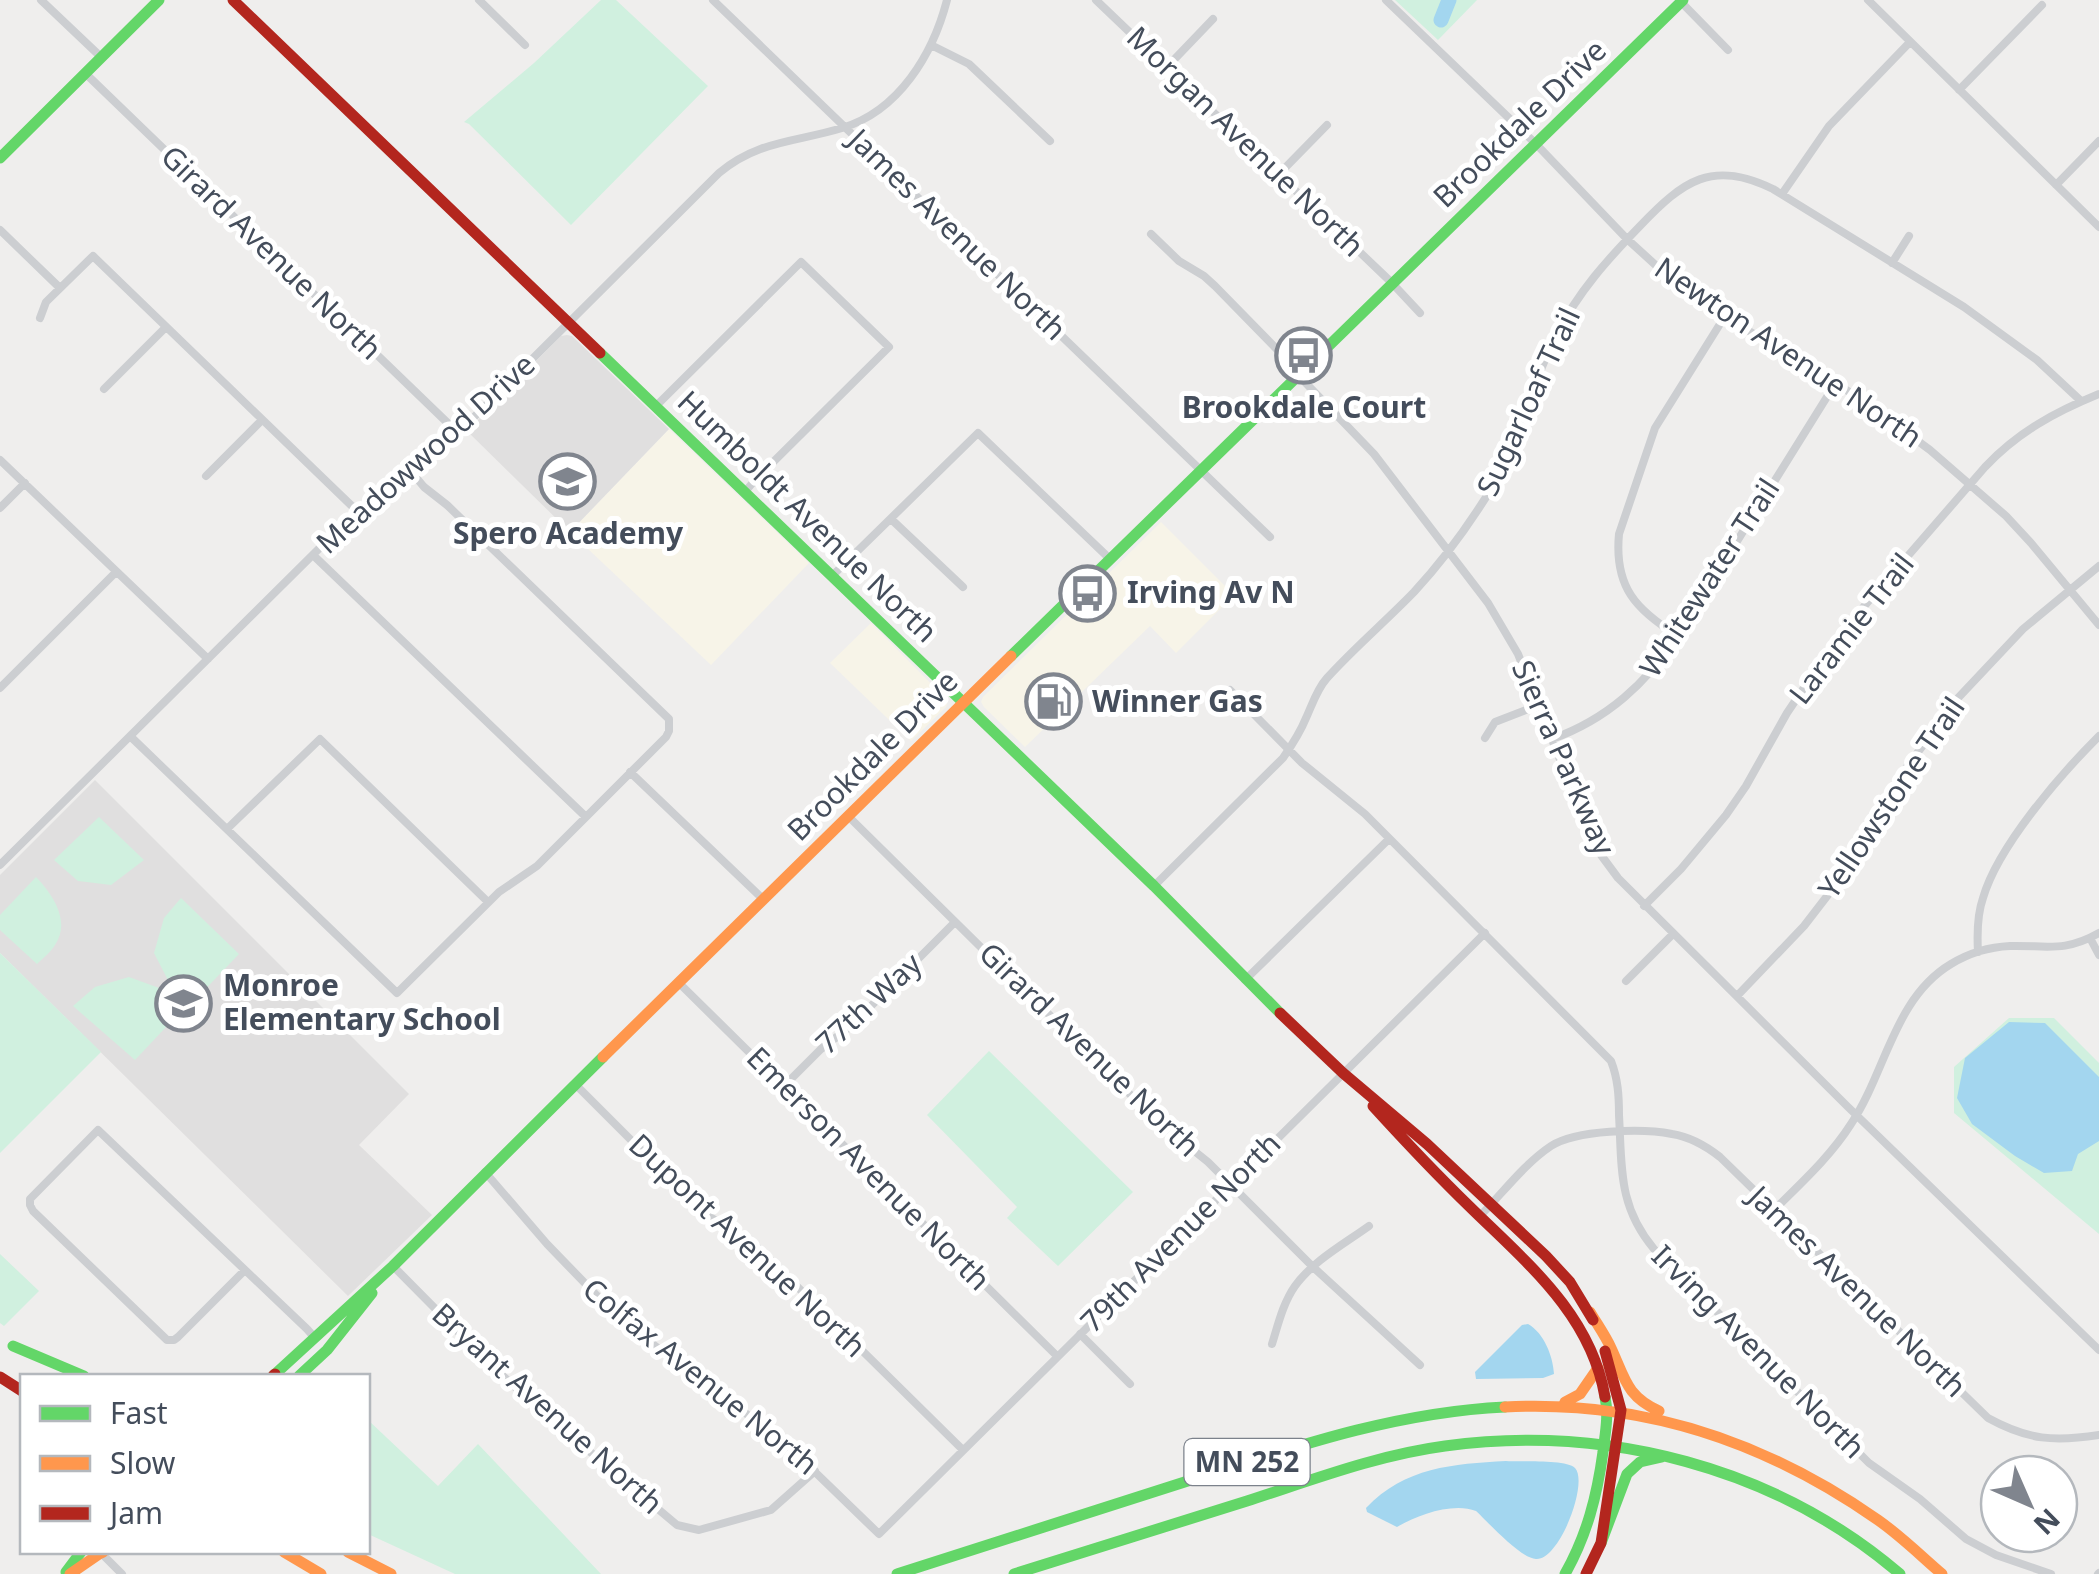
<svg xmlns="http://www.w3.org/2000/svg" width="2099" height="1574" font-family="'Noto Sans',sans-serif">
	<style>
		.commercial { fill: #f7f4e8 }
		.education { fill: #e0dfdf }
		.green { fill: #d0f0df }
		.water { fill: #a3d6ef }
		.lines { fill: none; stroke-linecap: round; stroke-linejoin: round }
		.river { stroke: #a3d6ef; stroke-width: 15 }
		.street { stroke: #ccced1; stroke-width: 8 }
		.fast { stroke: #63d668; stroke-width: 11 }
		.slow { stroke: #ff974d; stroke-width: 11 }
		.jam { stroke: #b3261e; stroke-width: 11 }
		.labels { text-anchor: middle; stroke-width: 10; stroke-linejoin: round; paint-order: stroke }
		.shield { fill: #fff; stroke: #7c828c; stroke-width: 2.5 }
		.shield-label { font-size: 28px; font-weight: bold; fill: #444d5b }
		.street-label { font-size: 30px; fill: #444d5b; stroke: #fff }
		.poi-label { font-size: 30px; font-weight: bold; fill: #444d5b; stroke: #fff; text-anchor: start }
	</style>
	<rect width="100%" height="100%" fill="#efeeed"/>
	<path class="commercial" d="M669,429l140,134 -98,102 -141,-133z
		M1161,522l73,73 -58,58 -26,-27 -125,121 -41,-40 -3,-5 2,-5z
		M871,623l77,78 -2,6 -35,34 -81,-78z"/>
	<path class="education" d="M567,335l5,1 97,93 -99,103 -103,-101 94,-95z
		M95,780l314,314 -50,51 73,70 -84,81 -348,-343v-78z"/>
	<path class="green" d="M601,0h15l92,86 -137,139 -102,-101 -5,-2 70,-59z
		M1395,0h82l-39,40z
		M99,817l45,43 -33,25 -33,-4 -24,-21z
		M36,877c17,18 35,44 19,68 -4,7 -12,13 -18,19l-37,-34v-15z
		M181,898l58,56 -47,49 -22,-19 -16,-31 10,-35z
		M0,953l101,99 -101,101z
		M129,977l33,12 21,20 -48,51 -62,-54 22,-19z
		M2009,1018h45l45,45v171l-145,-121v-46z
		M989,1051l144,141 -75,74 -51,-48 10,-11 -90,-92z
		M0,1254l39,37 -35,35 -4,-3z
		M368,1420l70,66 40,-42 123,130h-146l-87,-40z"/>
	<path class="water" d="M2009,1022l36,1 54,54v64l-21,13 -6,17 -28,2 -29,-17 -43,-32 -15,-26 8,-40z
		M1528,1324c16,9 25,32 26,50l-11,4 -67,1 -1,-7 47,-47z
		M1506,1461c14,1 60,-2 69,7 14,15 -16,93 -39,91 -16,-1 -48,-37 -60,-48 -23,-9 -59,4 -79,16l-30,-15 -1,-4c39,-41 87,-44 140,-47z"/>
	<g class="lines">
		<path class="river" d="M1441,20l8,-20"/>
		<path class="street" d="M41,0l60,57
			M479,0l46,45
			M713,0l557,537
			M1096,0l295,282 29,31
			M1386,0l150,144 91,95 34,31 55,41 145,88 69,51 76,66 25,27 68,82
			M1868,0l231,227
			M1681,2l47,48
			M931,45l38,19 81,77
			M1167,67l46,-48
			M85,73l372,359
			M1959,90l83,-85
			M1279,174l48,-49
			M2056,185l43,-44
			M1782,194l47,-68 81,-84
			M0,230l60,58
			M1151,234l28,27 25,15 11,10 86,88
			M1892,263l17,-27
			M40,318l6,-16 47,-46 264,255
			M1299,376l75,78 114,149 30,51 70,176 13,25 17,23 230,229 251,243
			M104,389l62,-62
			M656,406l145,-144 88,85 -134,133 -11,13
			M0,460l208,199
			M206,476l56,-56
			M0,508l25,-25
			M891,519l72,68
			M313,555l273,262
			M832,576l146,-143 132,126
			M1678,636c-42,-26 -64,-49 -59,-102l36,-106 70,-112
			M0,688l116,-116
			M1230,690l72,73 63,51 246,247c7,18 8,35 8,54 3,53 -1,91 35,134l215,214 51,36 46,40 30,16 55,19
			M130,736l267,257 102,-101 38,-26 129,-129 3,-6v-12l-222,-214 -23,-18 -15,-18
			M1485,738l10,-16 44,-17
			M1552,739c56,-20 94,-56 126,-103l157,-252
			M630,772l133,127
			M848,816l309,305 51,41 105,105 107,98
			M227,829l93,-90 168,163
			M0,865l363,-360 99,-76 257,-256c39,-33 78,-31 123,-45 57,-17 91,-74 105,-128
			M1154,886l129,-128c9,-13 17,-25 23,-40 6,-13 11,-29 21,-40 27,-30 59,-57 87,-86 24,-26 46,-55 65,-84 37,-54 49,-118 78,-174 21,-42 51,-75 83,-108 43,-45 72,-67 133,-37l191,118 73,53 44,41
			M1644,906l37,-37 45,-54 20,-29 41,-73 54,-80 144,-166c33,-35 70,-55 114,-73
			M2090,938l9,17
			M1978,952c-1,-18 -1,-37 5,-54 15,-52 78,-124 116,-162
			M1245,980l144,-141
			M1626,981l47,-47
			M678,982l379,374
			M1737,996l67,-70 27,-35 24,-37 46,-79 57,-77 65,-69 76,-63
			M575,1084l126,126c18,15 40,24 58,39l204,201
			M784,1086l37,-37 30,-23 104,-104
			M485,1172l62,72 59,61 33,29 145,108 95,92 606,-601
			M1774,1210c27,-27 56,-53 77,-86 35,-52 43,-126 100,-160 18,-11 38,-17 59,-18 36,-1 54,7 89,-13
			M1479,1217c23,-23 45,-53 72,-71 25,-16 91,-18 121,-12 19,3 34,12 48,23l268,261c40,22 66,24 111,17
			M393,1266l101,102 43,39 140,118 22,5 72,-20 44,-39
			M245,1270l-67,67 -4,3h-7l-134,-129 -3,-6v-6l68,-69 209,199 7,8
			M1080,1334l50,50
			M1272,1344c6,-19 11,-41 23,-58 18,-25 49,-42 74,-60
			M101,1553l21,21
			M2098,1574l1,-1"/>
		<path class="fast" d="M0,158l159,-158
			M600,353l554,533 126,127
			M1011,656l672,-656
			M13,1346l71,30
			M273,1376l120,-110 210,-209
			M299,1376l28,-26 45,-57
			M1601,1543l26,-69 13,-12 22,-5
			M66,1572l15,-20
			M897,1574c99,-32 198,-64 297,-95 103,-33 203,-67 311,-72
			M1014,1574c78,-24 155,-49 233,-73 65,-21 130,-46 198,-55 162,-22 330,21 455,128
			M1565,1574c22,-39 32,-78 38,-122 2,-18 6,-36 2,-55"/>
		<path class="slow" d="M603,1057l408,-401
			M1590,1312c7,12 15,23 21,36 14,30 15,48 48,63
			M1565,1402l15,-8 18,-26
			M1505,1407c138,-7 260,34 373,113 23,16 43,36 64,54
			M284,1552l37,22
			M348,1552l43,22
			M101,1553l2,-1
			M70,1574l32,-22"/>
		<path class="jam" d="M233,0l367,353
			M1280,1013l63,60 84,71 119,112 24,26 23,38
			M1373,1106c31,34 63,68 96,100 57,56 122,108 136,191
			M273,1376l2,-2
			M0,1377l22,14
			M1586,1574l15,-31 20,-133 -16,-59"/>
	</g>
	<defs>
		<symbol id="bus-ring" viewBox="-11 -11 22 22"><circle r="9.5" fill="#fff" stroke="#80858e" stroke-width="1.5"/><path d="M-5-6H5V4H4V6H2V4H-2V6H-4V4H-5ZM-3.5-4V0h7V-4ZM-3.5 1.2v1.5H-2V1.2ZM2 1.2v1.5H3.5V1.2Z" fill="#80858e"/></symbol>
		<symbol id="school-ring" viewBox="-11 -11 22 22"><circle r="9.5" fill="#fff" stroke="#80858e" stroke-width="1.5"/><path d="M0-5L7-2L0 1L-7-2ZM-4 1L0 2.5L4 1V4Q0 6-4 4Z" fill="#80858e"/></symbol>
		<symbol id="fuel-ring" viewBox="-11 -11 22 22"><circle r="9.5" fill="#fff" stroke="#80858e" stroke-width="1.5"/><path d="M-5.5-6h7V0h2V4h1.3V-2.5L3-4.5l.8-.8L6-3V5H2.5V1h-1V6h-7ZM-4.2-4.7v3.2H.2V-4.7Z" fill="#80858e"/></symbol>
	</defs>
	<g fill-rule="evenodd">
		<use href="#bus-ring" x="1272" y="324" width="63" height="63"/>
		<use href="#school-ring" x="536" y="450" width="63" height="63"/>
		<use href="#bus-ring" x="1056" y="562" width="63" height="63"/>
		<use href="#fuel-ring" x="1022" y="670" width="63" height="63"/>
		<use href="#school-ring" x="152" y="972" width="63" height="63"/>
	</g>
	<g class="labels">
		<rect class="shield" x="1184.5" y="1439" width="125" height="46" rx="8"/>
		<g class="shield-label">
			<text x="1247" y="1472">MN 252</text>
		</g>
		<g class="street-label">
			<text transform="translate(1520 124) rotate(-44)" y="10">Brookdale Drive</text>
			<text transform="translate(1245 142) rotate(44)" y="10">Morgan Avenue North</text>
			<text transform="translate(957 235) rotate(44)" y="10">James Avenue North</text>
			<text transform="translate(271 253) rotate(44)" y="10">Girard Avenue North</text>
			<text transform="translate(1788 353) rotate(34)" y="10">Newton Avenue North</text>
			<text transform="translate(1529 402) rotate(-65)" y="10">Sugarloaf Trail</text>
			<text transform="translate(426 454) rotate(-42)" y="10">Meadowwood Drive</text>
			<text transform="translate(807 517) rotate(44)" y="10">Humboldt Avenue North</text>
			<text transform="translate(1710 578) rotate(-57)" y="10">Whitewater Trail</text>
			<text transform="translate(1852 629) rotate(-52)" y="10">Laramie Trail</text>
			<text transform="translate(873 756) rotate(-45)" y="10">Brookdale Drive</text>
			<text transform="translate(1563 758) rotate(66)" y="10">Sierra Parkway</text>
			<text transform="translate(1892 798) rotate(-56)" y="10">Yellowstone Trail</text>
			<text transform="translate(869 1004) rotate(-43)" y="10">77th Way</text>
			<text transform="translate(1089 1050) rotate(44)" y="10">Girard Avenue North</text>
			<text transform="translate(868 1169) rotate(45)" y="10">Emerson Avenue North</text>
			<text transform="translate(1181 1233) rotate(-45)" y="10">79th Avenue North</text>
			<text transform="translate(747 1246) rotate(43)" y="10">Dupont Avenue North</text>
			<text transform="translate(1857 1292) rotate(44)" y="10">James Avenue North</text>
			<text transform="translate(1758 1352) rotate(45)" y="10">Irving Avenue North</text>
			<text transform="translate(700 1377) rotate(39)" y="10">Colfax Avenue North</text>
			<text transform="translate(547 1409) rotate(42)" y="10">Bryant Avenue North</text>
		</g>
		<g class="poi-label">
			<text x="1304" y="418" text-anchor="middle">Brookdale Court</text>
			<text x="568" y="544" text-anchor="middle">Spero Academy</text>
			<text x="1127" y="603">Irving Av N</text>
			<text x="1092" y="712">Winner Gas</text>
			<text x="223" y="996">Monroe<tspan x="223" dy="34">Elementary School</tspan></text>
		</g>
	</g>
	<rect x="20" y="1374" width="350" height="180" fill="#ffffff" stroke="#b4b8bd" stroke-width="2.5"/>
	<rect x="40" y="1406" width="50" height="15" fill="#63d668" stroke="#b4b8bd" stroke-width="2.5"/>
	<text x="110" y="1424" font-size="30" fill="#444d5b">Fast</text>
	<rect x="40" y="1456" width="50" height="15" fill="#ff974d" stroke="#b4b8bd" stroke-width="2.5"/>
	<text x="110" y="1474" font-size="30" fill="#444d5b">Slow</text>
	<rect x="40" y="1506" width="50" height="15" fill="#b3261e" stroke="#b4b8bd" stroke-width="2.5"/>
	<text x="110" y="1524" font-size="30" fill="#444d5b">Jam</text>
	<g transform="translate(2029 1504) rotate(135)"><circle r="48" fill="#ffffff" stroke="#b4b8bd" stroke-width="2.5"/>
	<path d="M0-8L18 38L0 25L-18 38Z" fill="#80858e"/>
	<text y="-15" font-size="28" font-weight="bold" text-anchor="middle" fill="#444d5b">N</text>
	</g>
</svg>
